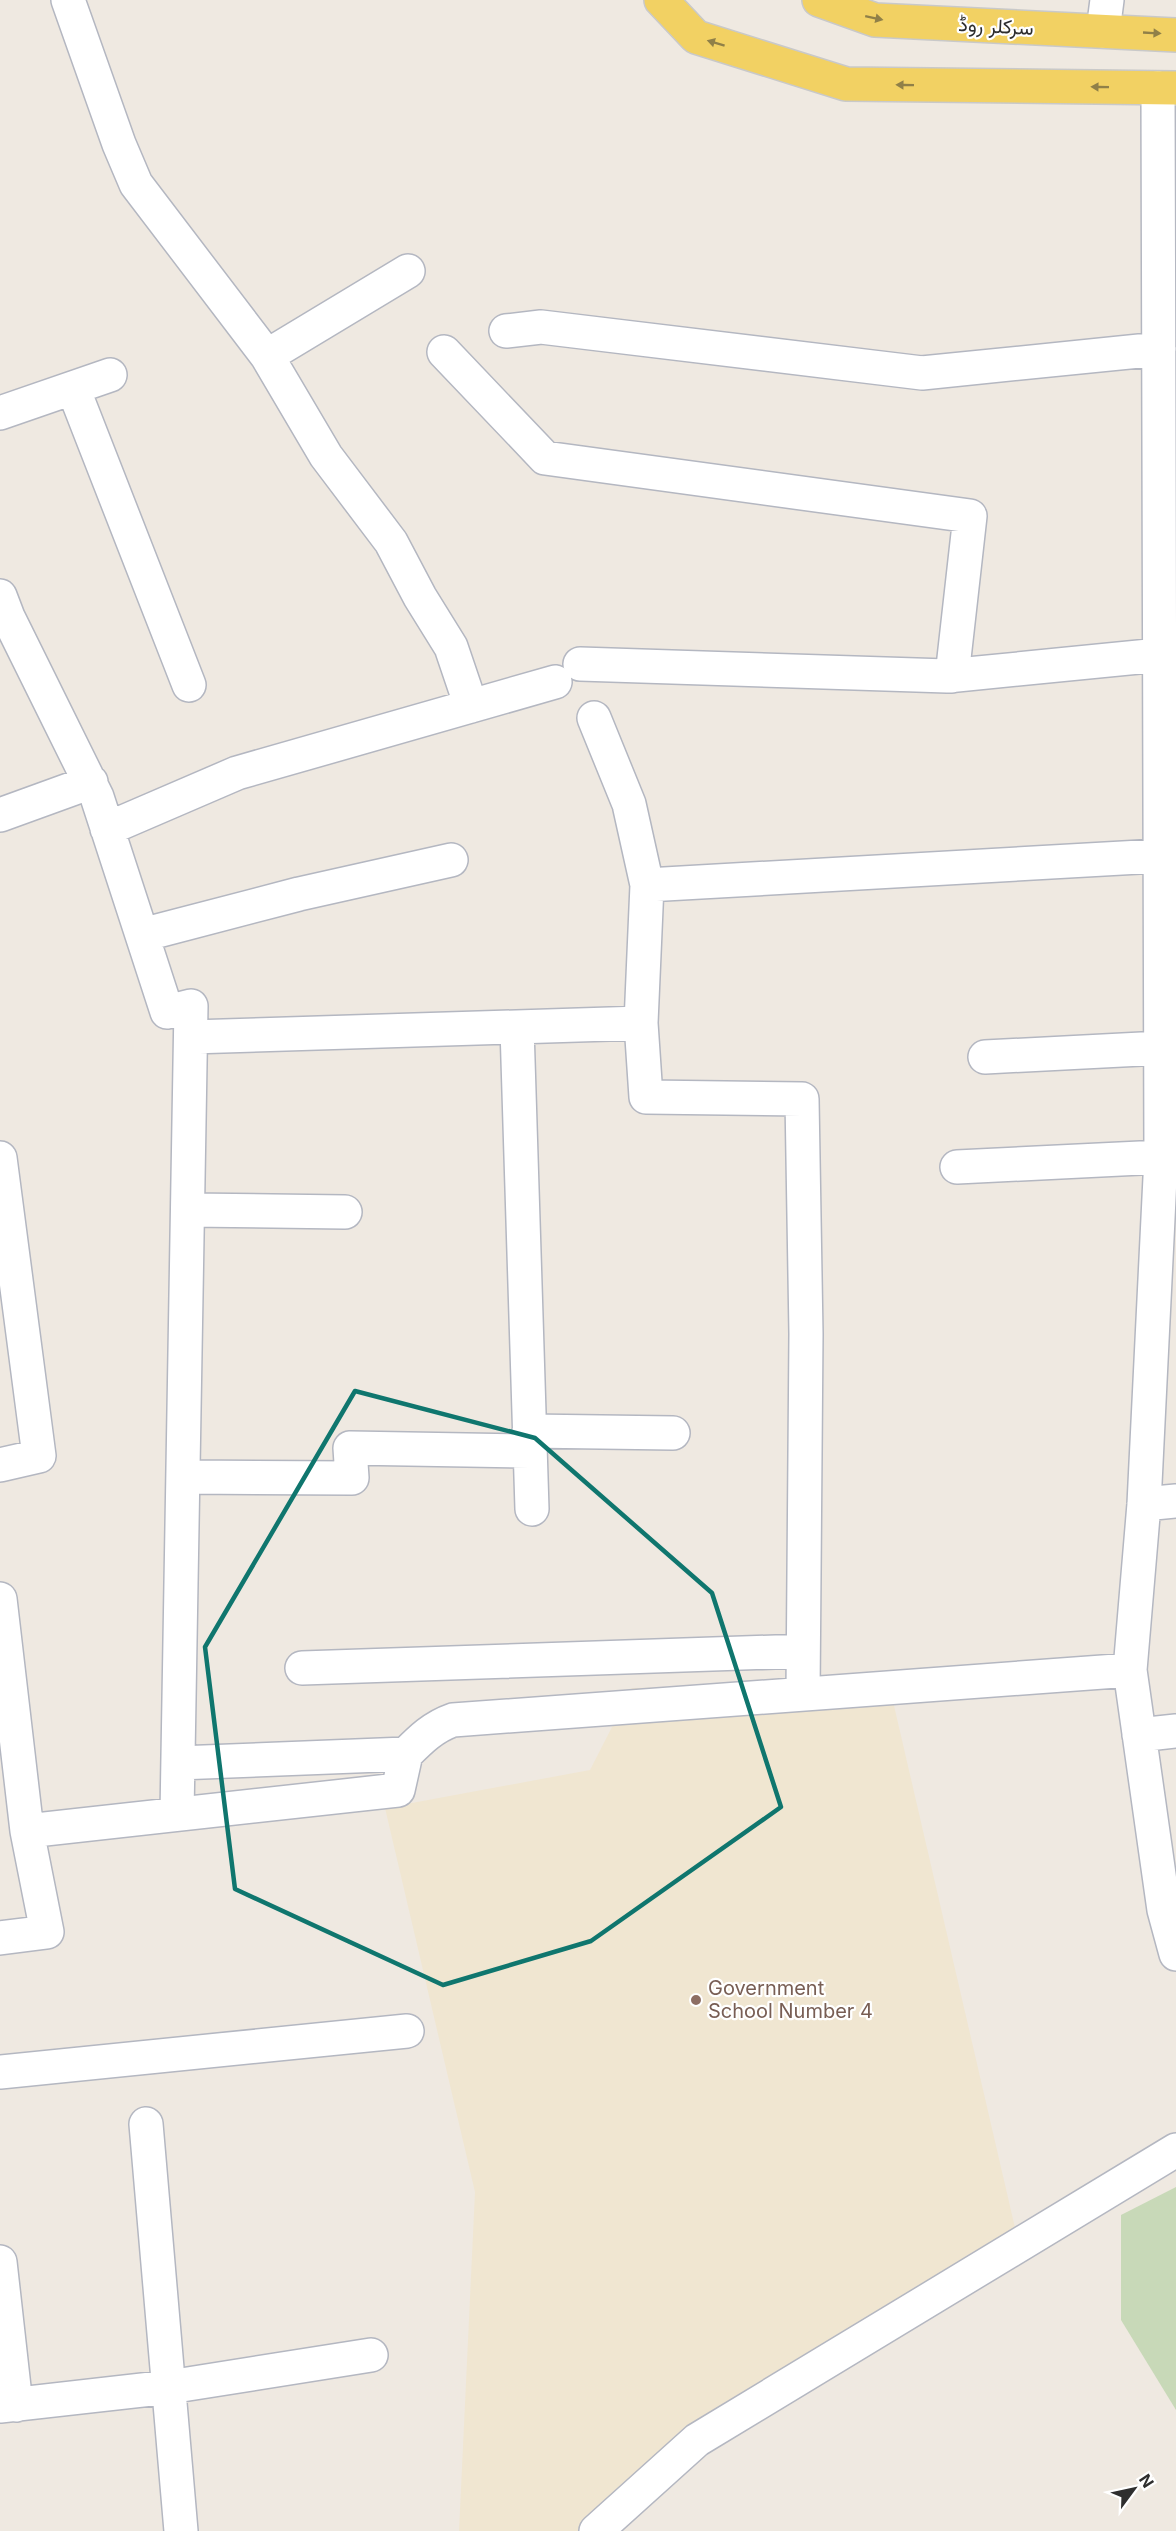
<svg xmlns="http://www.w3.org/2000/svg" width="1176" height="2531" font-family="Inter,Vazirmatn,sans-serif">
	<style>
		.education { fill: #f0e6d1 }
		.cemetery { fill: #c8d9b8 }
		.lines { fill: none; stroke-linecap: round; stroke-linejoin: round }
		.minor-casing { stroke: #b4b7c1; stroke-width: 36 }
		.major-casing { stroke: #c9c9c9; stroke-width: 36 }
		.minor { stroke: #fff; stroke-width: 33 }
		.major { stroke: #f2d163; stroke-width: 33 }
		.oneway { fill: #908048 }
		.marked { fill: none; stroke: #0f766e; stroke-width: 4.5; stroke-linejoin: round }
		.education-dot { fill: #8d6e63; stroke: #fff; stroke-width: 2 }
		.labels { text-anchor: middle; stroke-width: 4.5; stroke-linejoin: round; paint-order: stroke }
		.street-label { font-size: 20px; fill: #2e2e2e; stroke: #fff }
		.education-label { font-size: 20px; fill: #785e54; stroke: #fff; text-anchor: start }
	</style>
	<rect width="100%" height="100%" fill="#efe9e1"/>
	<path class="education" d="M889,1684l130,561 -322,195 -101,91h-137l16,-339 -90,-384 205,-38 42,-82z"/>
	<path class="cemetery" d="M1176,2187v223l-55,-90v-105z"/>
	<g class="lines">
		<defs>
			<path id="minor" d="M68,0l51,144 17,40 131,172 59,100 65,86 29,55 31,50 20,59
				M1103,31l4,-31
				M1158,88l3,1069 -17,347 -14,166 34,240 12,44
				M506,331l35,-4 381,46 237,-24
				M444,352l101,106 425,58 -18,160
				M267,356l141,-85
				M73,388l116,297
				M0,413l110,-38
				M0,596l8,21 89,180 70,215 24,-6 -14,808
				M580,664l367,12 212,-21
				M594,718l35,86 18,81 -6,138 5,74 156,2 4,235 -3,359
				M0,815l91,-33
				M107,829l130,-56 318,-91
				M647,885l529,-30
				M142,935l157,-41 152,-34
				M517,1028l15,481
				M191,1037l450,-14
				M985,1057l176,-9
				M0,1158l39,298 -39,9
				M957,1167l204,-10
				M188,1210l157,2
				M529,1431l144,2
				M183,1477l169,1 -2,-30 180,3
				M1144,1504l32,-3
				M0,1599l27,232
				M302,1668l501,-17
				M1139,1735l37,-4
				M178,1763l228,-9c15,-15 27,-27 47,-34l677,-50
				M0,1938l47,-6 -20,-101 371,-41 8,-36
				M0,2072l407,-41
				M146,2124l35,407
				M0,2262l16,143
				M0,2406l169,-19 202,-32
				M596,2531l101,-91 479,-290"/>
			<path id="major" d="M661,0l35,37 150,47 330,4
				M819,0l56,20 301,15"/>
		</defs>
		<use href="#minor" class="minor-casing"/>
		<use href="#major" class="major-casing"/>
		<use href="#minor" class="minor"/>
		<use href="#major" class="major"/>
	</g>
	<defs><path id="oneway-solid" d="M-6-.8H1V-3.2L6.5 0L1 3.2V.8H-6Z" transform="scale(1.5)"/></defs>
	<g class="oneway">
		<use href="#oneway-solid" transform="translate(874 18) rotate(12)"/>
		<use href="#oneway-solid" transform="translate(1152 33) rotate(3)"/>
		<use href="#oneway-solid" transform="translate(716 43) rotate(-163)"/>
		<use href="#oneway-solid" transform="translate(905 85) rotate(-179)"/>
		<use href="#oneway-solid" transform="translate(1100 87) rotate(-179)"/>
	</g>
	<path class="marked" d="M355,1391l180,47 177,155 69,214 -190,134 -148,44 -208,-96 -30,-242z"/>
	<circle class="education-dot" cx="696" cy="2000" r="6"/>
	<g class="labels">
		<g class="street-label">
			<text transform="translate(996 26) rotate(3)" y="7">سرکلر روڈ</text>
		</g>
		<g class="education-label">
			<text x="708" y="1995">Government<tspan x="708" dy="23">School Number 4</tspan></text>
		</g>
	</g>
	<g transform="translate(1134 2489) rotate(57)" stroke="#ffffff" stroke-width="4.5" paint-order="stroke">
	<path d="M0-4.5L10 22L0 15L-10 22Z" fill="#2e2e2e"/>
	<text y="-9" font-size="16" font-weight="bold" text-anchor="middle" fill="#2e2e2e">N</text>
	</g>
</svg>
